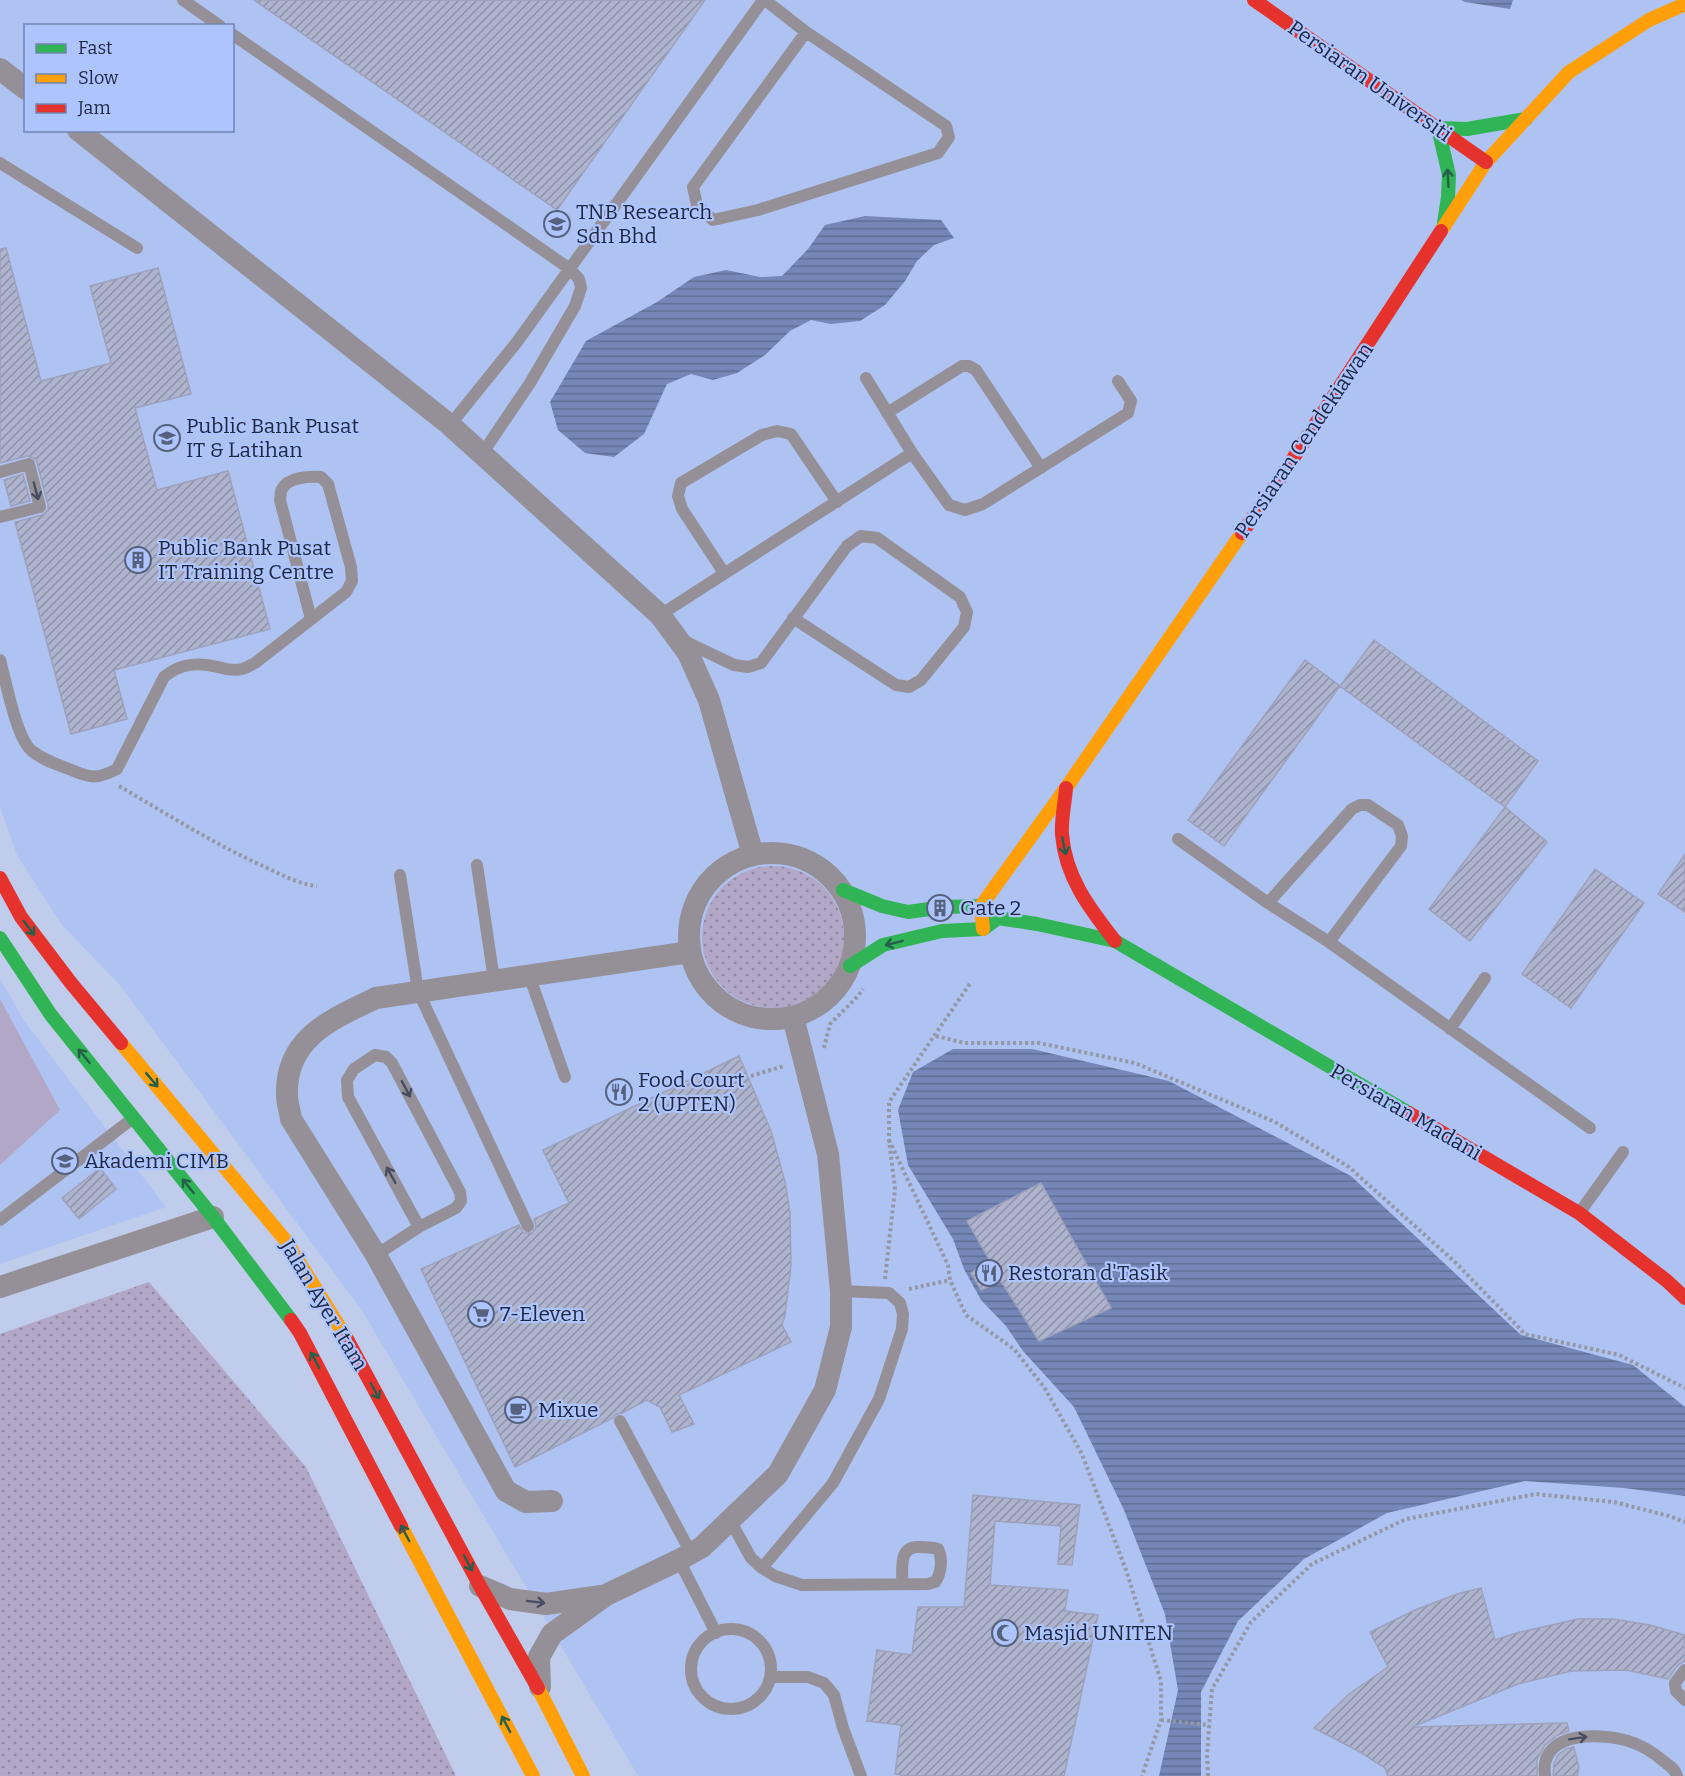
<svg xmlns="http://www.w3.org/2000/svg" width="1685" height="1776" font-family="Bitter,serif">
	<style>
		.built { fill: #aec3f2; fill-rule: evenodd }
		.grass { fill: url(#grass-dots) }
		.garden { fill: #b2a7c6 }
		.water { fill: url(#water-rules) }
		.building { fill: url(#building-hatch); stroke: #9da1bc; stroke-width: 1.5 }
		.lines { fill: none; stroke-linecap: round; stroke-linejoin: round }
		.path { stroke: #9497a5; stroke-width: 4; stroke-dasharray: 3 3; stroke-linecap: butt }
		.lane { stroke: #959098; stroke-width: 12 }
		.street { stroke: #959098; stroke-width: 22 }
		.fast { stroke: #30b455; stroke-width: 14 }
		.slow { stroke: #ff9f0a; stroke-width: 14 }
		.jam { stroke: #e5322d; stroke-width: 14 }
		.oneway { stroke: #255f4a }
		.oneway2 { stroke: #474c60 }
		.labels { text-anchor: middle; stroke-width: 4.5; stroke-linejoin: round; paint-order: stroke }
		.street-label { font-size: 21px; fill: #1d2742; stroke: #adc4fd }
		.poi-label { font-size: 21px; fill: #1d2742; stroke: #adc4fd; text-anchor: start }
	</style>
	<defs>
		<pattern id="grass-dots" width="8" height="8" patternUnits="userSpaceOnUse" patternTransform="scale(1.5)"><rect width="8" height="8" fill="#b2a7c6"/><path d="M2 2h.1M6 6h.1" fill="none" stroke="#9088a2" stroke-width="1.8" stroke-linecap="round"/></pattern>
		<pattern id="water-rules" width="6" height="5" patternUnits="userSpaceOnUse" patternTransform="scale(1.5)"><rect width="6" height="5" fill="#7487b6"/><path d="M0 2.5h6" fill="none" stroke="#5f6e96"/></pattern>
		<pattern id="building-hatch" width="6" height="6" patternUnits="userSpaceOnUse" patternTransform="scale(1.5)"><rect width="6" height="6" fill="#aeb3ce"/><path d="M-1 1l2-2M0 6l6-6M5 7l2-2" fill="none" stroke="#8d92a9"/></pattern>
	</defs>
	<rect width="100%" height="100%" fill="#bfcceb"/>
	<path class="built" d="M0,0h1685v1776h-1047l-277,-467 -242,-325 -57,-59 -45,-70 -17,-48zM26,26h206v104h-206z
		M0,979l25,43 141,185 -166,57z"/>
	<path class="grass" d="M702 937a71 71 0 1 1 142 0a71 71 0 1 1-142 0Z
		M149,1282l157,185 150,309h-456v-442z"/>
	<path class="garden" d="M0,999l60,111 -60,55z"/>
	<path class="water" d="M1461,0h52l-3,9 -45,-7z
		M865,216l76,4 13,18 -20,7 -17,16 -12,20 -20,24 -25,16 -29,3 -20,-4 -21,11 -25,24 -28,18 -24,7 -22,-6 -24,10 -23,50 -30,23 -29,-4 -27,-23 -8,-28 36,-61 71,-39 37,-25 32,-7 34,7 22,-1 26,-27 17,-24z
		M953,1049h79l137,32 182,95 170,159 112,30 52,42v89l-61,-8 -99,-7 -138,32 -83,46 -66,62 -37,71v84h-42l19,-86 -13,-76 -41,-104 -50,-103 -51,-56 -17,-25 -25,-26 -17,-31 -11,-30 -45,-74 -10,-55 15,-38z"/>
	<path class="building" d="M254,0h451l-148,210z
		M6,248l35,133 70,-18 -21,-77 68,-18 33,126 -56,14 22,82 71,-19 42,158 -156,41 13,49 -56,15 -56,-212 27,-7 6,-5v-5l-11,-43 -3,-4 -7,-2 -27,7v-214z
		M23,474l7,27 -19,5 -7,-26z
		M1374,640l164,121 -33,46 -165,-121z
		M1305,660l35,26 -116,160 -36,-26z
		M1505,807l42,35 -77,99 -41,-32z
		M1685,854v58l-27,-18z
		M1595,869l49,34 -73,105 -49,-34z
		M739,1056l32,75 14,51 5,31 1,53 -6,49 -3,10 9,17 -112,53 15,29 -22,8 -12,-25 -13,-7 -25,13 -5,1 -4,4 -98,49 -94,-198 98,-44 5,8h8l4,-6 -2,-8 35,-16 -26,-53z
		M100,1168l16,21 -37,30 -17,-21z
		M1041,1183l70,125 -72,33 -38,-60 -20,9 -10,-17 19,-12 -23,-40z
		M973,1495l107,10 -8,60 -14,-1 3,-38 -66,-5 -5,64 78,5 -3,21 33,4 -34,161h-155l-14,-2 6,-49 -34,-4 10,-71 35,5 6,-48h46z
		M1481,1588l14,52 21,-7 62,-14h35l37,6 35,10v26l-7,4 -10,14 -42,-9 -55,1 -53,13 -106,43 155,-4 2,8 -11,4 -13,10 -8,15v16h-149l-3,-8 -25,-16 -46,-24 35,-34 39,-27 -18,-35 45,-22 42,-16z
		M1574,1747l5,21 -2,8h-24l1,-13 4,-8 8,-6z"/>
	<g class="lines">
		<path class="path" d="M119,786c48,28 95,58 146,81 17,8 33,17 52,19
			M936,1036l29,7h74l96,20 140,59 74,45 105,94 71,73 94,21 66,33
			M824,1048l6,-24 28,-28 5,-7
			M751,1076l33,-10
			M889,1140l59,125 2,15 16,35 48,34 30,38 38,67 44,116 35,111v39l-19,56
			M885,1279l10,-90 -6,-49v-38l82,-120
			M909,1289l41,-9
			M1161,1720l48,5
			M1208,1776l-1,-21 5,-66 39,-67 61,-58 94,-45 130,-25 78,8 55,14 16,6"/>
		<path class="lane" d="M183,0l37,26
			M765,0l41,32
			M806,32l140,94 3,11 -11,16 -180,57 -45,10 -16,-15 -4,-18z
			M232,34l338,235 9,10 2,9 -6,18 -45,77 -48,71
			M0,163l137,85
			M866,378l46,75
			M887,413l75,-47h7l7,4 65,98
			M450,425l67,-83 246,-342
			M0,472l29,-8 11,43 -40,10
			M724,573l-42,-64 -4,-13 3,-13 81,-48 15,-4 14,3 46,68
			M660,615l252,-162 37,52 16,5 18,-6 145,-91 3,-12 -13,-20
			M684,641l50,24 14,2 13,-4 86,-117 14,-10 16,2 83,59 7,15 -3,15 -43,53 -12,7 -13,-2 -103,-67
			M0,660c6,21 16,78 32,91 11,9 24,13 37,18 21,9 27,11 48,0l47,-92c16,-14 34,-15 54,-10 7,2 16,4 24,2 4,-1 9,-4 13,-6l91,-71 6,-11 -1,-14 -23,-83 -7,-7c-11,-1 -33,0 -39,12 -2,3 -1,7 -2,11l31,119
			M1178,839l90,64 61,39 261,186
			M477,865l17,115
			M400,875l18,116 110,235
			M1268,903l84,-94 8,-4h8l30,20 4,11 -1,10 -72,96
			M529,975l36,102
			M1450,1029l35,-51
			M1580,1212l43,-60
			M0,1220l132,-101
			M376,1255l43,-28 37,-19 5,-7 -1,-9 -68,-129 -6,-6 -11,-2 -21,14 -7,11 1,17 71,130
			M620,1421l71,132
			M730,1520l21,38 11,10 71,-85 46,-84 23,-70 1,-15 -3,-11 -11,-10 -48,-2
			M679,1560l37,73
			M762,1568l13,8 27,9 126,-1 7,-2c6,-7 8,-24 3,-33 -7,-2 -13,-2 -20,-2 -20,0 -15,22 -16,36
			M691 1669a40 40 0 1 1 80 0a40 40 0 1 1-80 0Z
			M1685,1670l-10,13 1,8 9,9
			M770,1677h38l16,6 10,12 9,33 18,48
			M1545,1776c-7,-47 60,-44 89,-33 10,4 20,10 28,17 6,5 13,8 15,16"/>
		<path class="street" d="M0,69l26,20
			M78,130l372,295 210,190 28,38 21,47 44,155
			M689 936a83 83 0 1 1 166 0a83 83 0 1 1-166 0Z
			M0,1287l213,-70
			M552,1501l-26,1 -20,-11 -130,-236 -85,-136c-1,-8 -4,-16 -4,-24 -2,-57 45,-76 89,-97l314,-46
			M480,1586l30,13 36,5 55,-8
			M540,1687l-1,-30 13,-23 54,-39 73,-35 23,-13 76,-73 47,-84 16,-63v-36l-13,-137 -35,-137"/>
		<path class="fast" d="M1438,128l11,47 -1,22 -4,26
			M1438,128l29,1 59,-10
			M843,890l39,16 26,6 36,-5 37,-1 17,12 39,6 78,17 294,172
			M0,938l51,77 162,202 78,103
			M850,966l33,-21 59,-14 41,-2 15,-11"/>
		<path class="slow" d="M1441,231l45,-69 83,-90 80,-52 36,-16
			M983,929l-2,-23 85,-118 176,-255
			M121,1043l165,198 61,98
			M401,1526l132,250
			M538,1688l45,88"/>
		<path class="jam" d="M1254,0l232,162
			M1242,533l41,-59 158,-243
			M1066,788c-1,15 -5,31 -4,46 3,43 28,75 53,107
			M0,878l21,39 50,66 50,60
			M1409,1113l170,100 88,68 18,17
			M291,1320l9,13 101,193
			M347,1339l133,247 58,102"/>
	</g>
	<defs><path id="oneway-shaft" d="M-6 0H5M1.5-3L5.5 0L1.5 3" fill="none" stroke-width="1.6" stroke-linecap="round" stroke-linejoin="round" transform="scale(1.5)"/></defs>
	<g class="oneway">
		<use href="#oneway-shaft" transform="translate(1448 178) rotate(-93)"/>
		<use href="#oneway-shaft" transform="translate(1064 846) rotate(79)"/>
		<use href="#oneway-shaft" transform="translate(29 928) rotate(53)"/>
		<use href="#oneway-shaft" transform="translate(894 943) rotate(166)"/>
		<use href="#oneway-shaft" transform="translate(84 1056) rotate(-129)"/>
		<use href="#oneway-shaft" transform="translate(152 1080) rotate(50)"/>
		<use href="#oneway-shaft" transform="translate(188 1186) rotate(-129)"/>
		<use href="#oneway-shaft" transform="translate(315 1360) rotate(-118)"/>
		<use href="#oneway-shaft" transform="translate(375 1391) rotate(62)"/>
		<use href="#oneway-shaft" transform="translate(405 1533) rotate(-118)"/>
		<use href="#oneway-shaft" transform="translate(468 1563) rotate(62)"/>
		<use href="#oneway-shaft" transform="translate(506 1724) rotate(-118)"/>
	</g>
	<g class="oneway2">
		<use href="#oneway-shaft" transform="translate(36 491) rotate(75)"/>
		<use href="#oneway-shaft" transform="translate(406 1089) rotate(62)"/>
		<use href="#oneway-shaft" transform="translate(391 1175) rotate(-119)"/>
		<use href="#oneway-shaft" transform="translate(536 1602) rotate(7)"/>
		<use href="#oneway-shaft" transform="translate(1578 1738) rotate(-9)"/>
	</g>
	<defs>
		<symbol id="university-ring" viewBox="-11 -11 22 22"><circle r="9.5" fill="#adc4fd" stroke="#56617d" stroke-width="1.5"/><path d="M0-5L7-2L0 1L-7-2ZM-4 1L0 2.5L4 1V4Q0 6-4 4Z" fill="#56617d"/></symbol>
		<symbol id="building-ring" viewBox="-11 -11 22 22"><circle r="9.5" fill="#adc4fd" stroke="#56617d" stroke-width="1.5"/><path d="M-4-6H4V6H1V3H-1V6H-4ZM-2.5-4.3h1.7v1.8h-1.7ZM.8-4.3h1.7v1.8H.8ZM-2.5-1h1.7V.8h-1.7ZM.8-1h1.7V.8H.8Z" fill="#56617d"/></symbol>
		<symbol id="restaurant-ring" viewBox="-11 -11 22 22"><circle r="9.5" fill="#adc4fd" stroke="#56617d" stroke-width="1.5"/><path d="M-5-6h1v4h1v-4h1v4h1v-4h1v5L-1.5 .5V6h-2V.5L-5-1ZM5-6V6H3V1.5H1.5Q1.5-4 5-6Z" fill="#56617d"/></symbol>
		<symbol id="supermarket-ring" viewBox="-11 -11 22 22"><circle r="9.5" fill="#adc4fd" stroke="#56617d" stroke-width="1.5"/><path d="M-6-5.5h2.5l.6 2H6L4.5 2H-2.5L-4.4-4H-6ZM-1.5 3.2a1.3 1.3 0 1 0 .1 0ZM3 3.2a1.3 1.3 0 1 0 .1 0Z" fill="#56617d"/></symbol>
		<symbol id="cafe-ring" viewBox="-11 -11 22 22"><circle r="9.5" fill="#adc4fd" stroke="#56617d" stroke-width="1.5"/><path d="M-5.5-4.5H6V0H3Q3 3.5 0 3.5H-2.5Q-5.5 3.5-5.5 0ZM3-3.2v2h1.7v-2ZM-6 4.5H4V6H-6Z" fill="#56617d"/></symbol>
		<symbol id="mosque-ring" viewBox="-11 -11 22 22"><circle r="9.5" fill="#adc4fd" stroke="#56617d" stroke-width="1.5"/><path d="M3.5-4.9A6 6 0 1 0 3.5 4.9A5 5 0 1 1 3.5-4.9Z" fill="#56617d"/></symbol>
	</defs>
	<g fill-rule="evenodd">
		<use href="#university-ring" x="542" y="209" width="30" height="30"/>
		<use href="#university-ring" x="152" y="423" width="30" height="30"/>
		<use href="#building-ring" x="123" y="545" width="30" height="30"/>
		<use href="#building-ring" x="925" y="893" width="30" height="30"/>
		<use href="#restaurant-ring" x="604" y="1077" width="30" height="30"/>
		<use href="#university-ring" x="50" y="1146" width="30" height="30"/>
		<use href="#restaurant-ring" x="974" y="1258" width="30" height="30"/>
		<use href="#supermarket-ring" x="466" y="1299" width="30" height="30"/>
		<use href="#cafe-ring" x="503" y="1395" width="30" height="30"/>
		<use href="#mosque-ring" x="990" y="1618" width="30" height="30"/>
	</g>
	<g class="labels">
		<g class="street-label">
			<text transform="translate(1370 81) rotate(35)" y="7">Persiaran Universiti</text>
			<text transform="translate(1304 440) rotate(-56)" y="7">Persiaran Cendekiawan</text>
			<text transform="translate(1406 1112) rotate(30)" y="7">Persiaran Madani</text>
			<text transform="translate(324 1305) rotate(59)" y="7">Jalan Ayer Itam</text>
		</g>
		<g class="poi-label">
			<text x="576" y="219">TNB Research<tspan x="576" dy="24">Sdn Bhd</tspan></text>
			<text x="186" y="433">Public Bank Pusat<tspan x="186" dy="24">IT &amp; Latihan</tspan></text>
			<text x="158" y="555">Public Bank Pusat<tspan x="158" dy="24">IT Training Centre</tspan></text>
			<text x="960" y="915">Gate 2</text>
			<text x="638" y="1087">Food Court<tspan x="638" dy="24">2 (UPTEN)</tspan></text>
			<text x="84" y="1168">Akademi CIMB</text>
			<text x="1008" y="1280">Restoran d'Tasik</text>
			<text x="500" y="1321">7-Eleven</text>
			<text x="538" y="1417">Mixue</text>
			<text x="1024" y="1640">Masjid UNITEN</text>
		</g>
	</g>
	<rect x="24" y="24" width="210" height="108" fill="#adc4fd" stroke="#7385b2" stroke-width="1.5"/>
	<rect x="36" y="44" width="30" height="9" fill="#30b455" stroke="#7385b2" stroke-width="1.5"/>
	<text x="78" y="54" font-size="18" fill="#1d2742">Fast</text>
	<rect x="36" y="74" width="30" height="9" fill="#ff9f0a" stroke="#7385b2" stroke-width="1.5"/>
	<text x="78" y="84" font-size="18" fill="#1d2742">Slow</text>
	<rect x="36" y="104" width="30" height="9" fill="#e5322d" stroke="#7385b2" stroke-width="1.5"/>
	<text x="78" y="114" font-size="18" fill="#1d2742">Jam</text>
</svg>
